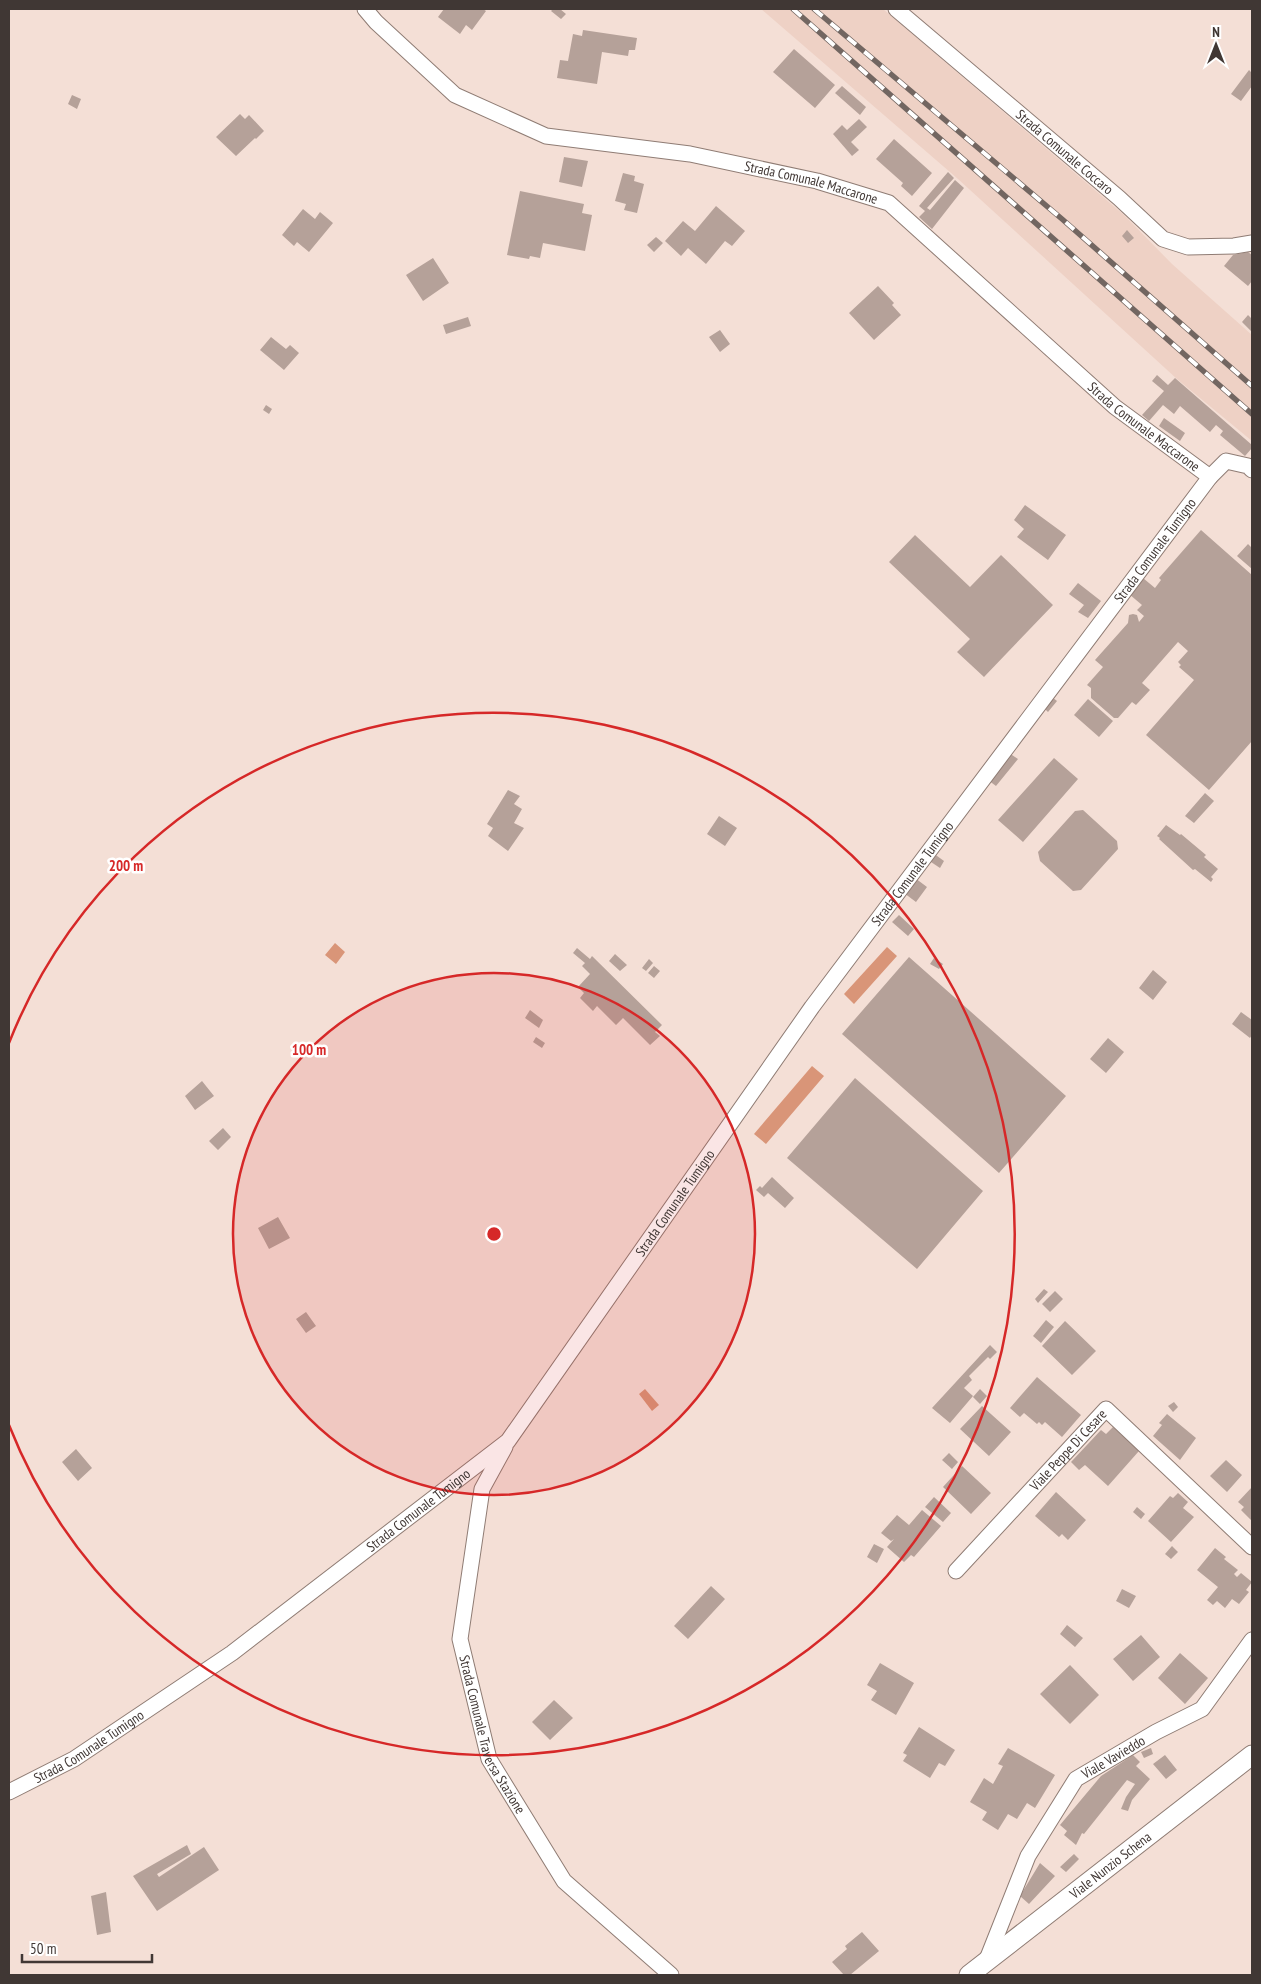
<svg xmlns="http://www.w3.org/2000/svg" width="1261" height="1984" font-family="'PT Sans Narrow',sans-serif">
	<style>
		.built { fill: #eed1c5 }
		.water { fill: #d99578 }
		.building { fill: #b5a199 }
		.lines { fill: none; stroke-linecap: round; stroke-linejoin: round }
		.minor-casing { stroke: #8f7c74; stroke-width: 17 }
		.tertiary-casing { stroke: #8f7c74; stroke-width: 21 }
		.minor { stroke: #fff; stroke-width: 15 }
		.tertiary { stroke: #fff; stroke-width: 19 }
		.rail-casing { stroke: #726661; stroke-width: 5.5 }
		.rail { stroke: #fff; stroke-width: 4; stroke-dasharray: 11; stroke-linecap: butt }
		.ring { fill: none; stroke: #d62828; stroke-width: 2.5 }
		.labels { text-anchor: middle; stroke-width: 5; stroke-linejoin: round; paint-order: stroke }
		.street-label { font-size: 14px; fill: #403734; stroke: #fff }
		.centre { fill: #d62828; stroke: #fff; stroke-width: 2.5 }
		.ring-label { font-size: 15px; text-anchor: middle; font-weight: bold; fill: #d62828; stroke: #fff; stroke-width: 5; stroke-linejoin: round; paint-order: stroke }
	</style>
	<rect width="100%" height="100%" fill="#f4dfd6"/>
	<path class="built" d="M761,9h122l241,206 48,49 80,71v106l-75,-62 -219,-200z"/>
	<path class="water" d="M335,943l10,9 -9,12 -11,-9z
		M887,947l10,9 -43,48 -10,-10z
		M812,1066l12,10 -58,68 -12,-10z
		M645,1389l14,16 -7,6 -13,-17z"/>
	<path class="building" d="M444,9h39l3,2 -14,19 -6,-5 -6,9 -22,-17z
		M553,9h7l6,5 -5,5 -10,-8z
		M583,30l54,8 -2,12h-6l-1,6 -26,-4 -5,32 -40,-6 3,-18 8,1 5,-27 9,2z
		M794,49l41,36 -20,23 -42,-36z
		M1249,70l3,3v13l-11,15 -10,-7z
		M842,86l24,21 -6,8 -25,-22z
		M72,95l9,4 -4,10 -9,-5z
		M240,114l5,5 4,-4 15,16 -8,8 -1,-1 -19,18 -20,-19z
		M859,119l8,8 -16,15 8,8 -7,6 -19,-22 9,-9 5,5z
		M894,139l38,34 -20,23 -11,-10 2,-3 -27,-24z
		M564,157l24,4 -6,26 -23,-5z
		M948,172l6,6 -27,30 3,2 25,-30 9,8 -32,41 -13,-12 6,-6 -6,-5z
		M623,173l12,3 -1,5 10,3 -7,29 -13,-3 2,-6 -11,-3z
		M520,191l64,13 -2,9 10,2 -7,36 -42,-8 -3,15 -10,-2 -1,3 -22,-4z
		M716,206l29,25 -13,15 -7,-5 -19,23 -18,-16 -7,8 -16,-15 18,-20 12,10z
		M303,209l12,10 5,-7 13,11 -24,29 -12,-10 -3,4 -12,-11z
		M1127,230l7,8 -6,5 -6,-7z
		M656,237l7,6 -9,9 -7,-7z
		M1248,252l4,3v26l-4,5 -24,-20 9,-11z
		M433,258l16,25 -26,18 -17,-26z
		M878,286l16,17 -2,2 9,10 -27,25 -25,-27z
		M1248,315l4,4v13l-10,-10z
		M468,317l3,9 -25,8 -3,-9z
		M720,330l10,14 -10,8 -11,-15z
		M271,337l15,12 4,-4 9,8 -15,17 -24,-20z
		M1157,375l11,10 7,-7 77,67v3l-7,8 -25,-21 3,-4 -7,-6 -6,7 -30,-26 -6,8 -11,-9 -14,16 -7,-6 22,-24 -12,-10z
		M266,405l6,4 -3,5 -6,-4z
		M1164,418l21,15 -5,8 -21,-15z
		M1025,505l41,30 -18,25 -31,-23 7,-8 -10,-9z
		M1201,530l51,45v166l-43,49 -63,-55 48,-55 -15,-13 2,-2 -3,-3 10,-11 -10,-9 -36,41 8,7 -14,15 -4,-3 -14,16h-4l-23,-20v-10l-4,-3 16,-18 -8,-7 33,-37 1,-8 4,-1 4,1 2,7 5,-6 -7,-6 5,-5 -13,-11 14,-16 12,10 6,-8 -2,-2z
		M915,535l55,52 31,-32 52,50 -69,72 -27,-25 13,-13 -81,-77z
		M1248,544l4,4v21l-15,-13z
		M1078,583l23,18 -13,17 -10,-6 6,-7 -15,-11z
		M1052,697l5,4 -9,11 -5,-5z
		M1088,699l25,22 -14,16 -25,-22z
		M1009,753l9,6 -22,27 -8,-6z
		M1054,758l24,21 -55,63 -25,-22z
		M508,790l12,6 -6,8 8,5 -8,14 10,5 -16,23 -20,-15 5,-8 -6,-4z
		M1205,793l9,8 -20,22 -9,-7z
		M1083,810l34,31 1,8 -37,41 -8,1 -33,-30 -2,-9 37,-41z
		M719,816l18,12 -12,18 -18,-12z
		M1166,825l14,10 1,-1 25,21 -2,2 14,12 -7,8 2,2 -2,3 -16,-13 -2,1 -34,-31 1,-1 -3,-2z
		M933,853l11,8 -4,7 -12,-8z
		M915,878l12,9 -11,15 -12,-9z
		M899,915l15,14 -6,7 -16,-14z
		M577,948l13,11 2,-3 70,69 -7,7 5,4 -10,9 -27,-27 -7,7 -19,-19 -4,5 -13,-13 4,-5 -6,-6 12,-13 -8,-8 3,-3 -12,-10z
		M615,954l12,11 -7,6 -11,-10z
		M909,957l157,139 -67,77 -157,-139z
		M934,958l9,6 -4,5 -9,-5z
		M649,959l4,4 -7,8 -4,-3z
		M654,966l6,5 -6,7 -6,-5z
		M1153,970l14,12 -14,18 -14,-12z
		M530,1010l13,10 -4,8 -14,-10z
		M1241,1012l11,8v15l-2,3 -18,-14z
		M536,1037l9,6 -3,5 -9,-6z
		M1108,1038l16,14 -18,21 -16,-14z
		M855,1078l128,113 -66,78 -130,-111z
		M202,1081l12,15 -19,14 -10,-14z
		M223,1128l8,9 -13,13 -9,-9z
		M772,1177l22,21 -9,10 -17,-15 -4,4 -8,-7 4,-4 2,2z
		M278,1217l12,21 -21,11 -11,-21z
		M1044,1289l4,3 -10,11 -3,-4z
		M1055,1291l8,8 -13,13 -8,-8z
		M306,1312l10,14 -10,7 -10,-14z
		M1046,1320l8,7 -13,16 -8,-7z
		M1065,1321l31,30 -24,24 -30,-29z
		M990,1345l7,7 -7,7 -2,-2 -19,19 3,4 -8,8 9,8 -23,27 -18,-15z
		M1037,1377l44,38 -19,22 -17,-15 -3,3 -3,-3 -2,2 -13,-11 -4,4 -10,-9z
		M980,1389l7,7 -7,8 -7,-7z
		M1174,1402l4,5 -5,5 -5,-6z
		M982,1406l29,26 -22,24 -29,-27z
		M1167,1414l29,24 -16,22 -27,-24 9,-11 -3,-2z
		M1113,1427l26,24 -31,35 -23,-21 -6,5 -8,-8 30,-32 5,4z
		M76,1449l16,19 -14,13 -16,-19z
		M949,1453l9,9 -6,7 -10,-9z
		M1226,1460l16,15 -15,17 -17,-16z
		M962,1466l29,27 -20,21 -28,-27z
		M1252,1487v34l-11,-11 3,-3 -6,-5z
		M1056,1492l30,28 -18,20 -6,-6 -3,3 -24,-21z
		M1178,1493l10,9 -5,6 11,9 -23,25 -23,-21 22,-25 3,2z
		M934,1497l17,16 -8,9 -18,-15z
		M1137,1507l8,7 -4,5 -8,-7z
		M922,1510l19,16 -27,31 -3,-2 -7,7 -17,-15 7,-8 -3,2 -10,-8 16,-18 12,10z
		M874,1544l10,5 -7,14 -10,-6z
		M1172,1546l6,6 -7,7 -6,-5z
		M1215,1548l11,9 -2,2 14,11 -4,4 3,3 4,-4 11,9 -6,8 3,2 -10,12 -7,-5 -7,9 -8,-7 -4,4 -6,-5 11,-13 -21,-17z
		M711,1586l14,13 -37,40 -14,-13z
		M1122,1589l14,7 -7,12 -13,-7z
		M1067,1625l16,13 -8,9 -15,-13z
		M1141,1635l19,22 -27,24 -20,-22z
		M1180,1653l28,25 -23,26 -27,-26z
		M880,1663l34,20 -18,32 -25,-15 6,-9 -10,-6z
		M1070,1665l29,30 -29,29 -30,-30z
		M554,1700l19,18 -23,22 -18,-18z
		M919,1727l36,23 -10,16 -6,-3 -9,15 -27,-17 4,-6 -4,-2z
		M1008,1748l47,27 -20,33 -8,-5 -10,16 -9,-5 -10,16 -16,-10 5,-8 -17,-10 14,-24 9,6 10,-18 -5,-2z
		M1151,1748l2,6 -9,4 -3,-6z
		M1133,1755l7,7 -4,4 14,13 -18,21 -4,11 -7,-2 5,-12 9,-13 -8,-4 -43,54 -2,-1 -6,12 -12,-10 3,-4 -7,-6 41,-49z
		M1165,1755l12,15 -11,9 -13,-15z
		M187,1845l4,9 -34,20 2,3 45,-30 15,23 -62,41 -24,-35z
		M1074,1854l5,5 -13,13 -6,-5z
		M1040,1863l15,13 -26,28 -9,-8z
		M106,1892l5,40 -14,3 -6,-39z
		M862,1932l17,19 -29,24h-6l-12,-13 15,-13 -2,-3z"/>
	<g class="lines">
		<defs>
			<g id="minor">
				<path id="s1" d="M365,9l11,13 79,73 91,41 144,18 127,27 72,22 226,204 95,70 16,-16 22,5 4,4"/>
				<path id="s2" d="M896,9l223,189 44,41 25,8 46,-1 18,-3"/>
				<path id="s3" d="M505,1447l-23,42 -22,150 29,120 75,122 107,94"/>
				<path id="s4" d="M956,1571l150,-162 146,138"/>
				<path id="s5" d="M9,1792l65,-33 158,-106 276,-212 304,-434 398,-530"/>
				<path id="s6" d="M986,1962l42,-106 48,-77 80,-47 46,-23 50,-69"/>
			</g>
			<g id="tertiary">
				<path id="s7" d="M969,1975l283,-220"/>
			</g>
		</defs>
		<use href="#minor" class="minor-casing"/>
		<use href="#tertiary" class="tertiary-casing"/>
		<use href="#minor" class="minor"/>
		<use href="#tertiary" class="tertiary"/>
		<defs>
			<path id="rail" d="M793,9l459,405
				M814,9l248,210 190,167"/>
		</defs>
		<use href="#rail" class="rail-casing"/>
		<use href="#rail" class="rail"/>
	</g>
	<circle cx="494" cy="1234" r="261" fill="#d62828" fill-opacity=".12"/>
	<g class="ring">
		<circle cx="494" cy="1234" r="261"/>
		<path d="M9 1043A521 521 0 1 1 9 1425"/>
	</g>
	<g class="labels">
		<g class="street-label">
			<text dy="5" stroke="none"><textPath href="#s2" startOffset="221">Strada Comunale Coccaro</textPath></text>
			<text dy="5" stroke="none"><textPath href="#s1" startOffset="494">Strada Comunale Maccarone</textPath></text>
			<text dy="5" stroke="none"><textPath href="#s1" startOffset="914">Strada Comunale Maccarone</textPath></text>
			<text dy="5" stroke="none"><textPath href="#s5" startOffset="1712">Strada Comunale Tumigno</textPath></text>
			<text dy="5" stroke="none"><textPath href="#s5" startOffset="1308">Strada Comunale Tumigno</textPath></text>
			<text dy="5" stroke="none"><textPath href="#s5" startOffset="902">Strada Comunale Tumigno</textPath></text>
			<text dy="5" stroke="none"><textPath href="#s4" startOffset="165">Viale Peppe Di Cesare</textPath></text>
			<text dy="5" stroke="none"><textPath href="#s5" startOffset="498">Strada Comunale Tumigno</textPath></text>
			<text dy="5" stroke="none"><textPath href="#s3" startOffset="301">Strada Comunale Traversa Stazione</textPath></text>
			<text dy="5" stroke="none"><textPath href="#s5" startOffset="92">Strada Comunale Tumigno</textPath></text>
			<text dy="5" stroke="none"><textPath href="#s6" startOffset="248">Viale Vavieddo</textPath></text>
			<text dy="5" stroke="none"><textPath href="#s7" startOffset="179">Viale Nunzio Schena</textPath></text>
		</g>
	</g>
	<circle cx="494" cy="1234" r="8" class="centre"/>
	<g class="ring-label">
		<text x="126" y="871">200 m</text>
		<text x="309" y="1055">100 m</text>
	</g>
	<rect width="1261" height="1984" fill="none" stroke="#403734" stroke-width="20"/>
	<g transform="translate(1216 45)" stroke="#ffffff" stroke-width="4" paint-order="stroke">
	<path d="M0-4L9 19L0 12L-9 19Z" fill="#403734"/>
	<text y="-8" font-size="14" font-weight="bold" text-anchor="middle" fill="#403734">N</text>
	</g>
	<path d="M22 1954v8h130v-8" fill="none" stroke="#403734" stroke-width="2.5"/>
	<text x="30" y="1954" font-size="15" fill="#403734" stroke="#ffffff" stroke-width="4" paint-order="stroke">50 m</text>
</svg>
